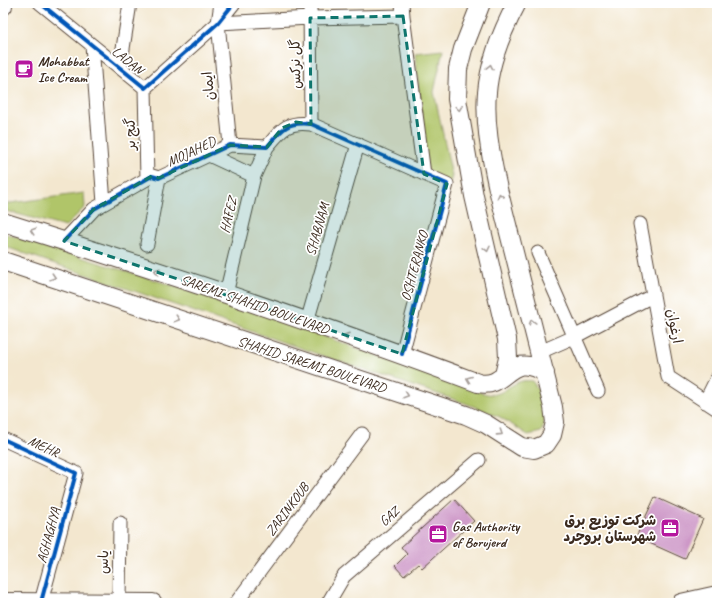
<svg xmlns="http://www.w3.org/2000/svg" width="720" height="606" font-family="Caveat,'Playpen Sans Arabic',sans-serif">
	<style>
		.green { fill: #b0c569; stroke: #767844 }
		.building { fill: #cd97c7 }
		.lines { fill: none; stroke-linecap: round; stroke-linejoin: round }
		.street-casing { stroke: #574639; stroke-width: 15 }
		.secondary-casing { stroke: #574639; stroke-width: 20 }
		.street { stroke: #fff; stroke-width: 13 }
		.secondary { stroke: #fff; stroke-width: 18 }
		.cycleway-casing { stroke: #fff; stroke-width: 6 }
		.cycleway { stroke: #0057b8; stroke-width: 4 }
		.oneway { stroke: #a79f9a }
		.marked { fill: #0f766e; fill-opacity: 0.2; stroke: #0f766e; stroke-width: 3; stroke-dasharray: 8 5; stroke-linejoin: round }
		.labels { text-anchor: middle; stroke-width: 3.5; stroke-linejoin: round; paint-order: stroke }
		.street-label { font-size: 14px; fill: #3b2a1e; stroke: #fff }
		.poi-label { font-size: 14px; font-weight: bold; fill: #3b2a1e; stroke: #fff; text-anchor: start }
	</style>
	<rect width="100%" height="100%" fill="#fff"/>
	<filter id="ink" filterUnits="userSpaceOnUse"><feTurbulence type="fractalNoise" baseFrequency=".025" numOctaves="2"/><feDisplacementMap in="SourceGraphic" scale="8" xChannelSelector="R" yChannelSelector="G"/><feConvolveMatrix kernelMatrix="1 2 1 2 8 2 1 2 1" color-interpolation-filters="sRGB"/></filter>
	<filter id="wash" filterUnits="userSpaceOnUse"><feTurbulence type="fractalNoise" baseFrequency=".012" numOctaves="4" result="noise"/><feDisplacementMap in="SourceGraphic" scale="16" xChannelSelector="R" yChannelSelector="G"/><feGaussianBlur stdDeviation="0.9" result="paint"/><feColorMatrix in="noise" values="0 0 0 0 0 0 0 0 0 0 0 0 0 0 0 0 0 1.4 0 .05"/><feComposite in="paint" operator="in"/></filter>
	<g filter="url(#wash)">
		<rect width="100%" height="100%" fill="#f3e7cf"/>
		<path class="green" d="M443,50l-9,42 18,84 -2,7 -23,-13 -12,-117z
			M84,193l1,14 -20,20 -62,-17v-5l8,-2z
			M3,233l229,71 241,85c34,17 32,-12 59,-8 11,13 17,36 9,51l-13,3 -28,-18 -35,-14 -130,-43 -332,-114z"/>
		<g id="blocks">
			<path class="building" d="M655,497l48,22 -18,40 -49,-22z
				M454,499l20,22 -52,47 -4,-4 -14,12 -9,-10 12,-12 -6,-7z"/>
		</g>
	</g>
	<g filter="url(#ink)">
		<use href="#blocks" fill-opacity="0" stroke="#574639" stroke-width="1"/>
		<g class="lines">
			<defs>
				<path id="street" d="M40,3l105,85 73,-65 16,-20
					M221,3l-3,20 12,122
					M310,3l1,121
					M403,16l21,158
					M218,23l92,-5 93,-2 -1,-13
					M92,45l12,158
					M120,68l10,-65
					M145,88l2,91
					M209,155l45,21
					M640,224l28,153 49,32
					M64,241l30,-32 58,-33 7,2 71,-33 37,2c15,-18 20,-26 44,-23l136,60 -45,170
					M147,244l12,-66
					M538,253l60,138
					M226,294l28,-118 13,-29
					M307,322l51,-178
					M540,352l34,-15 78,-41
					M705,402l12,-24
					M3,439l73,34 -35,129
					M119,602l1,-79
					M236,603l126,-169
					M328,603l16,-27 135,-116"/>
				<path id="secondary" d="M481,3l-18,46 -5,20 -1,30 17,97 33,143 1,19 -4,17
					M3,6v-3
					M3,222c160,50 319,102 475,161 30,7 30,-34 67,-10
					M3,261l463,154 20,9 36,23 12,2 12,-5 6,-9 3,-13 -2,-15 -55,-218c-17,-77 -19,-115 19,-186
					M3,602l150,1
					M681,603l36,-8"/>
			</defs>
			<use href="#street" class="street-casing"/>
			<use href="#secondary" class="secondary-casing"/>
			<use href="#street" class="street"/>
			<use href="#secondary" class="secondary"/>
			<defs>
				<path id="cycleway" d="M40,3l105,85 73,-65 16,-20
					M64,241l30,-32 58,-33 7,2 71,-33 37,2c15,-18 20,-26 44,-23l136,60 -45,170
					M3,439l73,34 -35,129"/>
			</defs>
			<use href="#cycleway" class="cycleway-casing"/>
			<use href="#cycleway" class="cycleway"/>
		</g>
		<defs><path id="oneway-chevron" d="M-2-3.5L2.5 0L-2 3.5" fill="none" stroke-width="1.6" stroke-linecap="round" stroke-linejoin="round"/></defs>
		<g class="oneway">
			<use href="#oneway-chevron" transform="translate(490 67) rotate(-78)"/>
			<use href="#oneway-chevron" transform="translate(459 108) rotate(82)"/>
			<use href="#oneway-chevron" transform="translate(500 196) rotate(-104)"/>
			<use href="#oneway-chevron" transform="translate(33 231) rotate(-162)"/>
			<use href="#oneway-chevron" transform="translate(487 249) rotate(77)"/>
			<use href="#oneway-chevron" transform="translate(157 271) rotate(-162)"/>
			<use href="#oneway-chevron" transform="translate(53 277) rotate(18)"/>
			<use href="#oneway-chevron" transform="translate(177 319) rotate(18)"/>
			<use href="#oneway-chevron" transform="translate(532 322) rotate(-105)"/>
			<use href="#oneway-chevron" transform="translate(346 336) rotate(-161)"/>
			<use href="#oneway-chevron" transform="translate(469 379) rotate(-159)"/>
			<use href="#oneway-chevron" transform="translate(406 395) rotate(18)"/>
			<use href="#oneway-chevron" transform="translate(500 433) rotate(33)"/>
		</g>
	</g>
	<path class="marked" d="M403,16l21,158 23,10 -45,170 -338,-113 30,-32 58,-33 7,2 71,-33 37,2 15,-19 14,-6 15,2 -1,-106z"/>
	<defs>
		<symbol id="cafe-square" viewBox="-11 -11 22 22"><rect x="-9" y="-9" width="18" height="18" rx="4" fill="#b5179e" stroke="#fff"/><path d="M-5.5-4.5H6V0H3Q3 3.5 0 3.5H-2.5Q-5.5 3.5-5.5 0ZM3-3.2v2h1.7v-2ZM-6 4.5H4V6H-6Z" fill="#fff"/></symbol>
		<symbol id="office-square" viewBox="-11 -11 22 22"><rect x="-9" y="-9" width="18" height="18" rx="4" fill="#b5179e" stroke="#fff"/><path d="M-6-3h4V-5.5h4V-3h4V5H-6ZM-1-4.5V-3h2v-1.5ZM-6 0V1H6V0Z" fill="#fff"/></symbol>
	</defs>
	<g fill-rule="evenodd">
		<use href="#cafe-square" x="13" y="58" width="22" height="22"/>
		<use href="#office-square" x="659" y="517" width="22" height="22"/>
		<use href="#office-square" x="427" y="523" width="22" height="22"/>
	</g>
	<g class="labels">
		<g class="street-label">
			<text transform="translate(128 60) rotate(39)" y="5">LADAN</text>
			<text transform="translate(295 64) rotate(-91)" y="5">گل نرکس</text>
			<text transform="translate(208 86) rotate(-96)" y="5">ایمان</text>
			<text transform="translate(130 134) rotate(-91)" y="5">گنج بر</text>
			<text transform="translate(191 151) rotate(-25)" y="5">MOJAHED</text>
			<text transform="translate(228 215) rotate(-76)" y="5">HAFEZ</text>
			<text transform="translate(317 229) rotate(-74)" y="5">SHABNAM</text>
			<text transform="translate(414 266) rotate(-75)" y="5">OSHTERANKO</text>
			<text transform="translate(255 304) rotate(19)" y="5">SAREMI SHAHID BOULEVARD</text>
			<text transform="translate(675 326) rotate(79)" y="5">ارغوان</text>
			<text transform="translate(312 364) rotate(18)" y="5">SHAHID SAREMI BOULEVARD</text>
			<text transform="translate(44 446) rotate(25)" y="5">MEHR</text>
			<text transform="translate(287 509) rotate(-53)" y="5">ZARINKOUB</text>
			<text transform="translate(389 516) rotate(-41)" y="5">GAZ</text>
			<text transform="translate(48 535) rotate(-75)" y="5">AGHAGHYA</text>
			<text transform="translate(103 562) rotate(-89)" y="5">یاس</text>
		</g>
		<g class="poi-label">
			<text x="38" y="66">Mohabbat<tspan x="38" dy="16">Ice Cream</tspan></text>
			<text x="656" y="525" text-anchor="end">شرکت توزیع برق<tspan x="656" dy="16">شهرستان بروجرد</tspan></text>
			<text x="452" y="531">Gas Authority<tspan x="452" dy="16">of Borujerd</tspan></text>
		</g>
	</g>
	<rect width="720" height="606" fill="none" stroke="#fff" stroke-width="16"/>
</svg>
